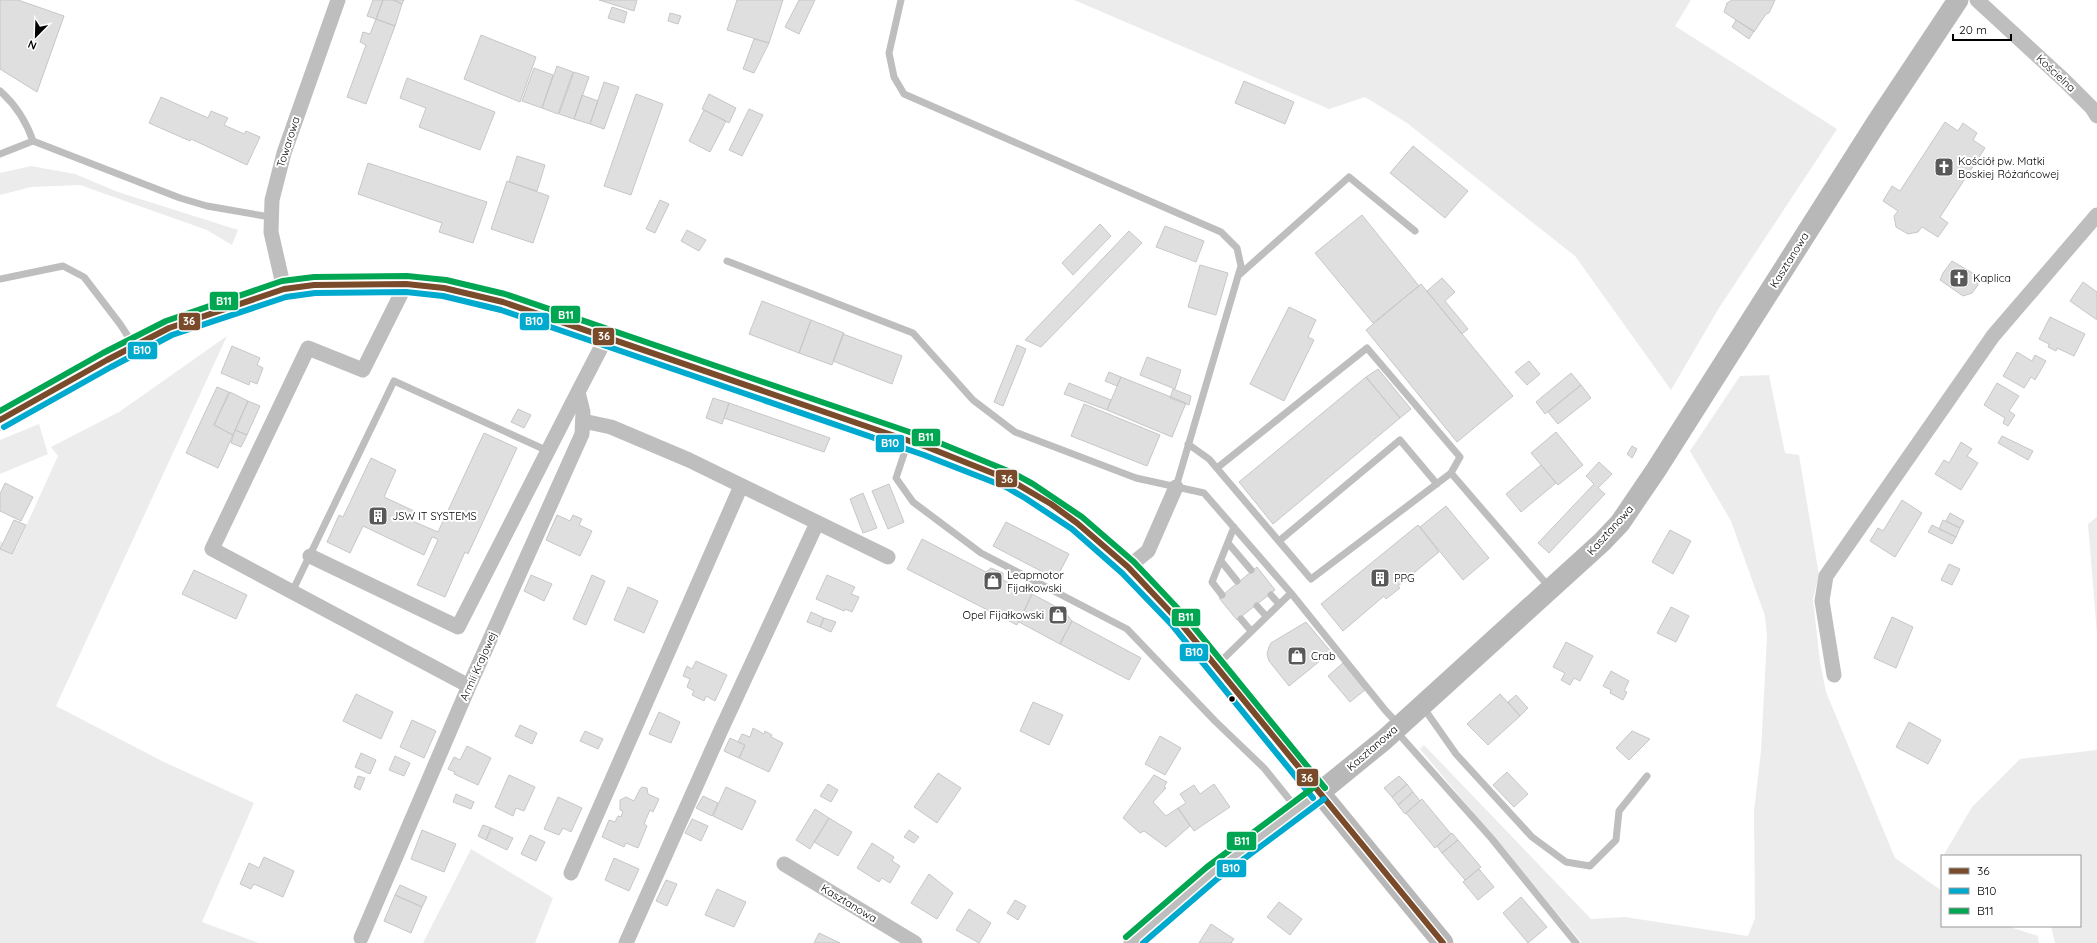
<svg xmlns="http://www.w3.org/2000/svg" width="2097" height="943" font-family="Quicksand,sans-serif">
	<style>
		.green { fill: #ececec }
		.building { fill: #dfdfdf; stroke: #c7c7c7 }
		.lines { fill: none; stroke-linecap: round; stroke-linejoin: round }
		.lane { stroke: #bebebe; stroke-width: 7 }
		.street { stroke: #bebebe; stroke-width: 15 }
		.secondary { stroke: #b8b8b8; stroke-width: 21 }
		.bus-1-casing { stroke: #fff; stroke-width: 9 }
		.bus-2-casing { stroke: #fff; stroke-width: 9 }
		.bus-3-casing { stroke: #fff; stroke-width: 9 }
		.bus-1 { stroke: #7a4b2a; stroke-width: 6 }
		.bus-2 { stroke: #00a9ce; stroke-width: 6 }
		.bus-3 { stroke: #00a651; stroke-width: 6 }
		.bus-dot { fill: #000; stroke: #fff; stroke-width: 1.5 }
		.labels { text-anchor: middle; stroke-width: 4; stroke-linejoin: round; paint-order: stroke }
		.street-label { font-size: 11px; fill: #000; stroke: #fff }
		.poi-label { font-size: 11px; fill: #000; stroke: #fff; text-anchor: start }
		.line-badge { stroke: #fff; stroke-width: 1.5 }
		.badge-label { font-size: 11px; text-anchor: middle; font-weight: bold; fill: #fff }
	</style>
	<rect width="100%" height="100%" fill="#fff"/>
	<path class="green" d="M1074,0h617l-16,26 162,103 -118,179 -48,82 -96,-134 -168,-133 -42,-26 -36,12z
		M31,166l44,8 43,18 120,38 -6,15 -25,-15 -127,-45 -49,2 -31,8v-22z
		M227,336l-171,370 108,56 90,41 -52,119 57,21h-259v-402l16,7 42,-92 -7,-9 68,-35z
		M1769,375l16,78 14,2 20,120 -6,24 7,63 6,30 69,166 47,33v35h65l31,10 1,7h-457l-162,-194 4,-4 167,174 34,-2 123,19 7,-18 -1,-107 7,-60 6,-115 -2,-20 -34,-95 -41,-70 50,-75z
		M39,424l9,30 -48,20v-34z
		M2097,517v117l-9,-110z
		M2097,750v193h-42l-4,-17h29v-70h-137l29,-49 48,-48z
		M471,849l82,49 -18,45h-112z"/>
	<path class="building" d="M0,0h18l46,16 -27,76 -37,-23z
		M373,0h10l-7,19 -9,-3z
		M383,0h10l9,4 -7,22 -19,-7z
		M393,0h11l-2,4z
		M599,0h38l-3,11z
		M737,0h46l-14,43 -42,-13z
		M799,0h16l-16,34 -14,-7z
		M1732,0h43l-6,13 -3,1 -12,18 -30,-20 3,-9z
		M612,7l15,5 -3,11 -16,-5z
		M670,13l11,3 -3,8 -10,-3z
		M376,19l19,7 -29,78 -19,-7 19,-52 -6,-3 3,-10 7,2z
		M1736,20l18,11 -5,8 -17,-12z
		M481,35l55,22 -16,45 -56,-23z
		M754,39l15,4 -15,30 -11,-4z
		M557,66l16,6 -15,42 -16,-6z
		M534,68l19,7 -11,33 -20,-7z
		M574,72l15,5 -15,42 -15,-5z
		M407,78l88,34 -15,38 -61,-23 7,-19 -26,-10z
		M1244,81l50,21 -9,22 -50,-21z
		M604,82l15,5 -15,42 -14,-5z
		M636,94l27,10 -32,91 -27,-9z
		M709,94l27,14 -7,15 -27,-14z
		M582,95l16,6 -8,23 -16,-5z
		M161,97l47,21 3,-7 17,7 -4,7 20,9 2,-3 14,6 -13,28 -56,-26 -1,2 -41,-18z
		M749,109l14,6 -21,41 -13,-6z
		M704,110l22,11 -16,31 -21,-11z
		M1945,122l13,9 5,-8 14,10 -4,7 12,8 -45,69 8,6 -10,14 -16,-10 -4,5 -10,2 -12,-7 -2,-11 4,-5 -15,-10 9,-15 8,5z
		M1413,146l55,45 -23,27 -55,-45z
		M517,156l28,9 -8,26 -28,-9z
		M368,163l119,39 -14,41 -34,-11 3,-9 -84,-29z
		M507,181l42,15 -16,47 -42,-14z
		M660,200l9,4 -14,29 -9,-4z
		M1362,215l57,71 -46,37 -58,-70z
		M1100,224l11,12 -38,39 -11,-12z
		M1165,226l39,15 -8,21 -40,-15z
		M687,230l19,10 -7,11 -18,-10z
		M1129,231l13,12 -101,104 -16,-7z
		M1952,261l24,14 2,10 -6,8 -9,3 -23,-16 3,-7z
		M1200,265l28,8 -12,42 -28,-8z
		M1442,278l13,14 -10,9 23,28 -6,5 -35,-43z
		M2083,282l14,10v28l-27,-19z
		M1421,284l92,112 -56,46 -91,-112z
		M762,301l49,19 -12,33 -50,-19z
		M1289,307l27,13 -8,17 6,3 -30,61 -34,-17z
		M2050,317l35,17 -11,22 -17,-8 -1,3 -8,-4 1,-3 -10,-5z
		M811,320l33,13 -12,32 -33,-12z
		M843,334l59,22 -10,28 -59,-23z
		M1017,345l9,4 -23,57 -9,-4z
		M232,346l28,12 -3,7 6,3 -6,16 -7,-3 -1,4 -28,-12z
		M2017,352l15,9 3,-6 11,6 -11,19 -4,-3 -7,11 -21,-12z
		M1147,357l34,13 -6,19 -35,-14z
		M1529,361l11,13 -13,11 -12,-13z
		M1378,369l33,40 -11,9 -34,-41z
		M1109,372l12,5 -4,9 -12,-5z
		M1571,373l10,12 -36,29 -9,-12z
		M1121,377l65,26 -14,34 -65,-27z
		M1366,377l34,41 -127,106 -34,-42z
		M1069,383l42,17 -4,10 -43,-16z
		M1997,383l22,13 -10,15 6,4 -7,11 -5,-3 2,-5 -21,-13z
		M1581,385l10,13 -33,26 -10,-12z
		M217,387l12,5 -15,33 19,10 -15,33 -32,-15z
		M1173,389l18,7 -2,9 -19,-7z
		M230,392l18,9 -15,34 -19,-10z
		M713,398l16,5 -7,21 -16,-6z
		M248,401l12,5 -13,29 -12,-5z
		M729,403l101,35 -6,14 -100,-34z
		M1084,404l76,31 -13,31 -76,-30z
		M518,409l13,6 -7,13 -13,-6z
		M235,430l12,5 -6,12 -10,-4z
		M1556,432l27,33 -25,20 -27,-32z
		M484,433l33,15 -49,106 -3,-2 -20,45 -28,-12 21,-45 -3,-2 -3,-1 -8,18 -61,-29 -13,27 -23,-11 12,-27 4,2 28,-59 25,12 -12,27 30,14 -4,9 28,12z
		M2002,436l31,15 -5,9 -30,-17z
		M1961,442l11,7 -5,7 11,7 -17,27 -26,-16 9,-14 5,3z
		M1632,446l5,3 -5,9 -5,-4z
		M1599,462l13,12 -14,14 7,6 -56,59 -11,-10 56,-59 -8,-8z
		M1541,465l15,18 -35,29 -15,-18z
		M5,483l28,14 -12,24 -21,-10v-17z
		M889,484l15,38 -16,7 -16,-38z
		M863,493l14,35 -14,5 -13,-34z
		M1902,500l20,13 -27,44 -25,-16 8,-13 5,3z
		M1446,506l43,52 -26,22 -43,-53z
		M1950,513l14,8 -4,7 -14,-7z
		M557,515l13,6 3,-6 9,4 -3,6 13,6 -12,25 -34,-16z
		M14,520l12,5 -14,29 -12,-5z
		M1943,520l17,8 -4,9 -17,-8z
		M1006,522l63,32 -13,25 -63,-33z
		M1418,525l21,27 -41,34 2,2 -14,11 -2,-3 -41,35 -22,-27z
		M1932,525l24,12 -4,7 -24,-12z
		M1670,530l21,11 -18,33 -21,-12z
		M922,539l64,33 5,-4 12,5v7l29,14 -15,31 -110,-56z
		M1949,564l11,5 -8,16 -11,-5z
		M1257,567l18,23 -38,30 -18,-22z
		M194,570l53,25 -11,24 -54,-25z
		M531,575l21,9 -8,17 -20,-10z
		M592,575l13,6 -19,44 -13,-6z
		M827,575l28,12 -4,7 8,3 -7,15 -7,-3 -1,2 -28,-12z
		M628,587l30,14 -14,32 -30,-13z
		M1032,594l32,17 8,10 -12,23 -41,-22z
		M1671,607l18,9 -13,26 -19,-9z
		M811,612l13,6 -4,9 -13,-5z
		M1892,617l21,10 -17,41 -22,-10z
		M824,618l12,4 -5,10 -11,-5z
		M1072,621l69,37 -12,22 -69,-36z
		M1306,622l25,30 -42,34 -20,-25 -2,-7 2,-7 2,-4z
		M1566,642l27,14 -13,25 -6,-3 -4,7 -9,-5 4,-7 -12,-6z
		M696,661l31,14 -12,26 -9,-5 -2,5 -12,-6 2,-4 -7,-4 3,-8 -7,-3 4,-10 5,3z
		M1343,663l22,27 -15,12 -22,-26z
		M1611,671l18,10 -5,10 3,1 -4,8 -13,-7 1,-3 -8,-4z
		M356,694l37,18 -12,27 -38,-18z
		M1500,694l20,22 -32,29 -21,-21z
		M1516,695l12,13 -8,8 -12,-14z
		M1033,702l30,13 -14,30 -29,-14z
		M659,712l21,10 -9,21 -22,-9z
		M412,720l24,11 -12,27 -24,-11z
		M1909,722l32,18 -13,24 -32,-17z
		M520,725l17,8 -5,11 -17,-8z
		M753,728l11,6 1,-3 7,4 -1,2 12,6 -14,29 -30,-14 6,-13 -7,-3 4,-8 8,3z
		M585,731l18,8 -5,10 -18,-8z
		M1632,731l18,8 -21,21 -13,-12z
		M1160,736l21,12 -16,27 -20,-11z
		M730,738l15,7 -6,13 -15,-7z
		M467,746l24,12 -13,27 -24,-11 1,-2 -7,-3 6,-12 6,3z
		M361,753l15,7 -6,14 -15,-7z
		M395,756l15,7 -6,13 -15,-6z
		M1507,772l21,22 -14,13 -21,-22z
		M938,773l23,15 -24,35 -23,-16z
		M509,775l26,12 -11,24 -8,-3 -3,8 -18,-9z
		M1154,775l13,7 -3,5 2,1 -13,14 13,14 12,-8 12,18 -24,21 -22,-16 -4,2 -17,-15z
		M358,776l7,2 -5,12 -6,-3z
		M1399,776l8,8 -15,13 -8,-9z
		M828,784l10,6 -7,12 -11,-6z
		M1214,784l16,23 -36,24 -16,-23 8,-5 -6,-9 14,-9 6,9z
		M1407,784l6,8 -15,13 -6,-8z
		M642,787l5,1 1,6 11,5 -6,13 -3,-2 -6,14 3,2 -9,22 -12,-5 -2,4 -22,-10 7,-17 6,2 3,-6 3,1 2,-6 -3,-1v-10l6,-3 8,4 6,-12z
		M726,787l30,14 -14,29 -29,-14z
		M1413,792l7,9 -15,13 -7,-9z
		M456,794l18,8 -3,7 -18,-7z
		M703,796l15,7 -6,13 -16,-8z
		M558,797l24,11 -11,24 -8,-4 -4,7 -15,-6z
		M1422,799l29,35 -16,14 -29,-35z
		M815,809l14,9 -19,31 -14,-9z
		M829,818l23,14 -14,24 -24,-14z
		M692,819l16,7 -7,15 -16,-8z
		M483,825l8,3 -5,12 -8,-4z
		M491,828l22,10 -6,12 -21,-10z
		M422,830l34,14 -12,28 -33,-13z
		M909,830l10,7 -5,6 -10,-6z
		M1452,833l6,7 -16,13 -5,-7z
		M530,835l15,7 -9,19 -15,-7z
		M1458,840l23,27 -16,13 -23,-27z
		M872,843l22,14 -2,4 8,5 -10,17 -8,-5 -3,4 -22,-14z
		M264,857l30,14 -11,26 -29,-13 -3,5 -11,-5 9,-21 10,5z
		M614,858l25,11 -10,22 -24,-11z
		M1479,869l15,18 -16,13 -15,-18z
		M929,874l24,19 -16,26 -26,-16z
		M666,880l11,4 -10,22 -11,-5z
		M400,885l27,12 -5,10 -27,-12z
		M717,889l29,13 -12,25 -29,-12z
		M395,895l27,12 -11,26 -27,-12z
		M1521,897l26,30 -19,16 -25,-30z
		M1015,900l11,6 -8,14 -11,-7z
		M1279,902l23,17 -12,16 -23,-18z
		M969,909l22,14 -12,20 -23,-13z
		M1211,924l23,15 -3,4h-32z
		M819,933l21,10h-26z"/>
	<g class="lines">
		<path class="lane" d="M901,0l-12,53 5,24 10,17 317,138 16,16 4,18 -65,221
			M0,91c16,14 26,30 33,50
			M0,154l33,-13 147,57 27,8 63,11
			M727,261l186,72 60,67 42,32 121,46 68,15 87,100 -74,72
			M1238,276l111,-99 66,54
			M0,279l63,-13 21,11 36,47 13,20
			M908,442l-12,36 17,24 68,51 146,76 88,92 49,47 33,41
			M1188,444l21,15 102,120 140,-106 99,115
			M1217,468l150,-120 93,109 -9,16
			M1279,541l121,-101 37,44
			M1228,543l23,27
			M1221,561l16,20
			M292,592l102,-211 154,70
			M1291,593l94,117 13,14
			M1222,595l-10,-13 22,-55
			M1271,595l8,9
			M1257,606l9,10
			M1241,619l10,12
			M1423,707l33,47 76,83 34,25 24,4 26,-26 3,-29 28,-35
			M1396,731l96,108 84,104"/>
		<path class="street" d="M1977,0l88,81 27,27 5,8
			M406,284l-43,86 -55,-22 -96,201 257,137
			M284,289l-13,-57 1,-32 12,-47 54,-153
			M583,421l28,6 78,33 199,97
			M310,556l148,71 120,-235
			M1128,567l20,-16 28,-64
			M1834,675l-12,-74 4,-25 167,-240 104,-121
			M784,864l131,79
			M571,873l170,-387
			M361,938l108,-252 113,-252 1,-22 -5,-20 29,-56
			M626,943l95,-213 96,-207
			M1131,943l81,-70 107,-80"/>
		<path class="secondary" d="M0,420l107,-60 62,-32 115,-39 30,-4 92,-1 38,4 59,14 424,145 83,33 41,24 26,19 51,44 50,53 265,323
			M1319,793l65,-53 218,-198 18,-19 36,-53 221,-348 81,-122"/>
		<defs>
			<path id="bus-1" d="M0,420l107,-60 62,-32 115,-39 30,-4 92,-1 38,4 59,14 424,145 83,33 41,24 26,19 51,44 50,53 265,323"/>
			<path id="bus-2" d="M4,427l107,-60 61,-32 114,-38 29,-4 91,-1 37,4 58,14 423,145 82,32 19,11 47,31 50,44 50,52 141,173
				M1143,943l74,-64 107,-80"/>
			<path id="bus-3" d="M0,411l103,-58 63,-32 116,-40 32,-4 93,-1 39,4 59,14 425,145 83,34 20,11 49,33 52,45 50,53 141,173
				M1126,937l81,-70 107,-80"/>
		</defs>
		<use href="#bus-1" class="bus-1-casing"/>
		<use href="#bus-2" class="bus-2-casing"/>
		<use href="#bus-3" class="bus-3-casing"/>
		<use href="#bus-1" class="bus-1"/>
		<use href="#bus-2" class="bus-2"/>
		<use href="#bus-3" class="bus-3"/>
	</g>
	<defs>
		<symbol id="church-square" viewBox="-11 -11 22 22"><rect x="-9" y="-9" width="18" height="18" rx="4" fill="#595959" stroke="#fff"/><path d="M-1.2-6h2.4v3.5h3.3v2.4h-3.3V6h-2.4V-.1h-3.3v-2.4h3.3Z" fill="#fff"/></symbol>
		<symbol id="building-square" viewBox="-11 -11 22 22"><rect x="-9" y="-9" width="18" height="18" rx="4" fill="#595959" stroke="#fff"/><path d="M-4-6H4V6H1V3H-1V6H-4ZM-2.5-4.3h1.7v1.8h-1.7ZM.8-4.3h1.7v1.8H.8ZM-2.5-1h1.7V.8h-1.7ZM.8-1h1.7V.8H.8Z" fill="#fff"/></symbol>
		<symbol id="shop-square" viewBox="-11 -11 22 22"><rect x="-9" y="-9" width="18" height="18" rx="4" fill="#595959" stroke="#fff"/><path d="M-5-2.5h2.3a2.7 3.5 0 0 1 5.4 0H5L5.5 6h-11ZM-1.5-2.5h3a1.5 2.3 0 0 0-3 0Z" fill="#fff"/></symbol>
	</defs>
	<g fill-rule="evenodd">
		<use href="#church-square" x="1933" y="156" width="22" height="22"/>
		<use href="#church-square" x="1948" y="267" width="22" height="22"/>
		<use href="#building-square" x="367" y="505" width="22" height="22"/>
		<use href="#building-square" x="1369" y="567" width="22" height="22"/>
		<use href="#shop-square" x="982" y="570" width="22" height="22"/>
		<use href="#shop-square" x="1047" y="604" width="22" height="22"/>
		<use href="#shop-square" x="1286" y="645" width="22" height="22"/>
	</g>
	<circle class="bus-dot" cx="1232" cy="699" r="3.5"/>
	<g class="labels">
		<g class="street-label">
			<text transform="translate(2056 73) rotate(43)" y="4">Kościelna</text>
			<text transform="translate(288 142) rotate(-72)" y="4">Towarowa</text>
			<text transform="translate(1789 260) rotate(-58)" y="4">Kasztanowa</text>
			<text transform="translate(1610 530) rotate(-48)" y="4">Kasztanowa</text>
			<text transform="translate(478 666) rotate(-66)" y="4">Armii Krajowej</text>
			<text transform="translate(1372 748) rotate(-41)" y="4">Kasztanowa</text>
			<text transform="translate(849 903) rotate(31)" y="4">Kasztanowa</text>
		</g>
		<g class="poi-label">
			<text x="1958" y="165">Kościół pw. Matki<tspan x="1958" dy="13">Boskiej Różańcowej</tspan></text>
			<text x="1973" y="282">Kaplica</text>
			<text x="392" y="520">JSW IT SYSTEMS</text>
			<text x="1007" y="579">Leapmotor<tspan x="1007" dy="13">Fijałkowski</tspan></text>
			<text x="1394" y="582">PPG</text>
			<text x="1044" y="619" text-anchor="end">Opel Fijałkowski</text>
			<text x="1311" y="660">Crab</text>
		</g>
	</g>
	<g class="line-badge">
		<rect x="209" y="291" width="30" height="20" rx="4" fill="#00a651"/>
		<rect x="550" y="305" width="31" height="19" rx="4" fill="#00a651"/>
		<rect x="178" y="312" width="23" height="19" rx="4" fill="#7a4b2a"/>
		<rect x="519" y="312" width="31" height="19" rx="4" fill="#00a9ce"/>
		<rect x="592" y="327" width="23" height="19" rx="4" fill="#7a4b2a"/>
		<rect x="127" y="341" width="31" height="19" rx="4" fill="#00a9ce"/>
		<rect x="911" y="428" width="30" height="19" rx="4" fill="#00a651"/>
		<rect x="875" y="434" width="30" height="19" rx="4" fill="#00a9ce"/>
		<rect x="995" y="469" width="23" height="19" rx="4" fill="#7a4b2a"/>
		<rect x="1171" y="608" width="30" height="19" rx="4" fill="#00a651"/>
		<rect x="1179" y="643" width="30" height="19" rx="4" fill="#00a9ce"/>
		<rect x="1296" y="768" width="23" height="19" rx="4" fill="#7a4b2a"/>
		<rect x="1226" y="831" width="31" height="20" rx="4" fill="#00a651"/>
		<rect x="1216" y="859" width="31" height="19" rx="4" fill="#00a9ce"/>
	</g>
	<g class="badge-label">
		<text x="224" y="305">B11</text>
		<text x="566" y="319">B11</text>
		<text x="189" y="325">36</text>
		<text x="534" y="325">B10</text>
		<text x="604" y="340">36</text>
		<text x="142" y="354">B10</text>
		<text x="926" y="441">B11</text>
		<text x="890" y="447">B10</text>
		<text x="1007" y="483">36</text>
		<text x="1186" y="621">B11</text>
		<text x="1194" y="656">B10</text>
		<text x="1307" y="782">36</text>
		<text x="1242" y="845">B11</text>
		<text x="1231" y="872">B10</text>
	</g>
	<rect x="1941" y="855" width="140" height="72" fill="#ffffff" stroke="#999999"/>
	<rect x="1949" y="868" width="20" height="6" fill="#7a4b2a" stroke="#999999"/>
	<text x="1977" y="875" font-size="12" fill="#000000">36</text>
	<rect x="1949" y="888" width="20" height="6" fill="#00a9ce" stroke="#999999"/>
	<text x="1977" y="895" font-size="12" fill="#000000">B10</text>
	<rect x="1949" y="908" width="20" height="6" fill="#00a651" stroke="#999999"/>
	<text x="1977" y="915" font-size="12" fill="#000000">B11</text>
	<g transform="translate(36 36) rotate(203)" stroke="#ffffff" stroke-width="3" paint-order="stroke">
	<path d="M0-3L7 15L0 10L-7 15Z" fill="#000000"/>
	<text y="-6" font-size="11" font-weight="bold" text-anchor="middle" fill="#000000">N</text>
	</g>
	<path d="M1953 34v6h58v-6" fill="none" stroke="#000000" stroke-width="2"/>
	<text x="1959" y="34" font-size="12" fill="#000000" stroke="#ffffff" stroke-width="3" paint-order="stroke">20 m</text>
</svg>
